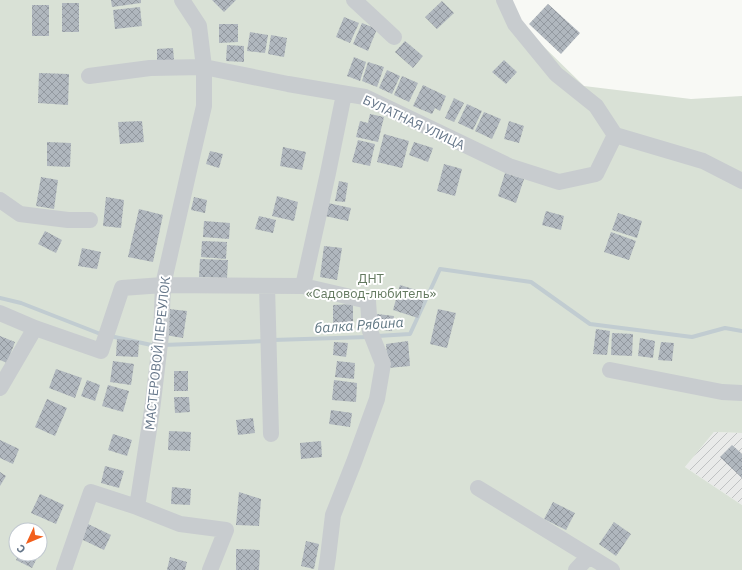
<svg xmlns="http://www.w3.org/2000/svg" width="742" height="570" font-family="'IBM Plex Sans',sans-serif">
	<style>
		.industrial { fill: url(#industrial-furrows) }
		.green { fill: #d9e1d6; fill-rule: evenodd }
		.lines { fill: none; stroke-linecap: round; stroke-linejoin: round }
		.stream { stroke: #c1ccd1; stroke-width: 4 }
		.building { fill: url(#building-cross-hatch) }
		.minor { stroke: #c8cccf; stroke-width: 16 }
		.labels { text-anchor: middle; stroke-width: 4; stroke-linejoin: round; paint-order: stroke }
		.street-label { font-size: 13px; fill: #657689; stroke: #fff }
		.park-label { font-size: 13px; fill: #647a60; stroke: #fff }
		.water-label { font-size: 14px; font-style: italic; fill: #617884; stroke: #fff }
	</style>
	<defs>
		<pattern id="industrial-furrows" width="10" height="10" patternUnits="userSpaceOnUse"><rect width="10" height="10" fill="#e9eae9"/><path d="M-1 1l2-2M0 10L10 0M9 11l2-2" fill="none" stroke="#c0c2c3"/></pattern>
		<pattern id="building-cross-hatch" width="8" height="8" patternUnits="userSpaceOnUse"><rect width="8" height="8" fill="#b0b7be"/><path d="M0 0l8 8M0 8l8-8" fill="none" stroke="#9399a0"/></pattern>
	</defs>
	<rect width="100%" height="100%" fill="#f8f9f5"/>
	<path class="industrial" d="M714,432l28,1v72l-57,-38z"/>
	<path class="green" d="M0,0h496l88,86 107,13 51,-3v337l-28,-1 -29,35 57,38v65h-742zM16,530h24v24h-24z"/>
	<g class="lines">
		<path class="stream" d="M0,298l21,5 82,32
			M110,336l46,10
			M377,336l33,-2 30,-65 91,13 59,42 102,13 33,-9 17,3
			M273,340l95,-3
			M163,345l103,-4"/>
	</g>
	<path class="building" d="M111,0h30v3l-29,4z
		M212,0h24l-12,12z
		M442,1l12,12 -17,16 -12,-12z
		M62,3h17v29h-17z
		M548,4l32,29 -19,21 -32,-30z
		M32,5h17v31h-17z
		M140,7l2,19 -27,3 -2,-19z
		M344,17l15,6 -9,20 -14,-6z
		M362,23l15,6 -9,22 -15,-7z
		M219,24h19v18l-19,1z
		M250,32l18,3 -3,18 -18,-2z
		M271,35l16,3 -3,19 -16,-3z
		M405,41l18,15 -10,12 -18,-16z
		M227,45l17,1v16l-18,-1z
		M173,48l1,12 -17,1v-12z
		M354,57l12,5 -6,19 -13,-5z
		M504,60l13,12 -11,12 -14,-12z
		M368,62l16,5 -7,20 -15,-6z
		M387,70l13,6 -8,18 -13,-6z
		M39,73l30,1 -1,31 -30,-2z
		M402,76l16,7 -9,19 -15,-7z
		M423,85l23,11 -6,15 -5,-3 -3,6 -19,-8z
		M454,98l10,5 -10,19 -9,-4z
		M467,104l15,7 -9,19 -15,-7z
		M484,112l17,7 -9,20 -17,-8z
		M370,114l14,3 -6,25 -22,-5 4,-16 8,2z
		M142,121l2,21 -24,2 -2,-22z
		M509,121l15,5 -5,17 -15,-4z
		M384,134l25,7 -7,27 -25,-6z
		M358,140l17,4 -5,22 -18,-4z
		M47,142l24,1 -1,24 -23,-1z
		M414,142l19,6 -5,14 -19,-7z
		M283,147l23,5 -4,18 -22,-4z
		M210,151l13,3 -4,14 -13,-4z
		M444,164l18,5 -7,27 -18,-5z
		M505,173l19,6 -8,24 -18,-7z
		M41,177l17,3 -4,29 -18,-3z
		M339,181l9,2 -3,19 -10,-1z
		M277,196l21,6 -4,19 -22,-5z
		M106,197l18,3 -3,28 -18,-2z
		M194,197l13,3 -2,13 -14,-3z
		M328,203l23,5 -3,13 -23,-5z
		M139,209l24,6 -10,47 -25,-5z
		M546,211l18,5 -3,14 -19,-5z
		M618,213l24,8 -5,17 -25,-8z
		M259,216l17,4 -3,13 -18,-4z
		M204,221l26,2 -1,16 -26,-2z
		M45,231l17,9 -6,13 -18,-9z
		M611,232l25,9 -7,19 -25,-8z
		M202,241l25,1 -1,17 -25,-2z
		M324,246l18,2 -5,32 -17,-3z
		M82,248l19,4 -4,17 -19,-3z
		M200,259l28,1 -1,18 -28,-1z
		M400,285l26,8 -8,25 -25,-8z
		M353,304v26h-20v-25z
		M169,309l18,2 -4,27 -18,-3z
		M438,309l18,4 -9,35 -17,-4z
		M377,314l17,2 -2,15 -17,-2z
		M596,329l14,2 -3,24 -14,-1z
		M612,333l21,1 -1,22 -21,-1z
		M0,336l15,6 -8,21 -7,-3z
		M640,338l15,3 -2,17 -15,-2z
		M117,339l22,2 -1,16 -22,-1z
		M408,341l2,25 -22,2 -2,-24z
		M334,342l14,1 -2,14 -13,-2z
		M661,342l13,1 -2,18 -14,-1z
		M113,361l21,3 -3,21 -21,-3z
		M337,361l18,2 -1,16 -19,-2z
		M56,369l26,9 -7,20 -26,-10z
		M174,371h14v20h-14z
		M87,380l13,5 -5,16 -14,-5z
		M334,380l23,3 -1,19 -24,-2z
		M108,385l21,6 -6,21 -21,-6z
		M174,397h15l1,15 -15,1z
		M47,399l20,9 -12,28 -20,-9z
		M331,410l21,3 -2,14 -21,-3z
		M253,418l2,15 -17,2 -2,-15z
		M169,431l22,1 -1,19 -22,-1z
		M113,434l19,6 -5,16 -19,-6z
		M0,440l19,9 -6,15 -13,-6z
		M321,441l1,16 -21,2 -1,-16z
		M732,445l10,9v24l-22,-21z
		M105,466l19,5 -5,17 -18,-5z
		M0,472l6,4 -6,10z
		M172,487l19,2 -1,16 -19,-1z
		M239,492l22,7 -2,27 -23,-1z
		M40,494l24,11 -8,19 -25,-11z
		M553,502l22,11 -9,17 -22,-11z
		M614,522l17,12 -15,22 -17,-12z
		M88,524l23,11 -7,15 -23,-11z
		M306,541l13,3 -5,25 -13,-3z
		M236,549l24,1 -1,20h-23z
		M19,554h20l-7,14 -16,-8z
		M170,557l17,5 -2,8h-18z"/>
	<g class="lines">
		<path class="minor" d="M182,0l17,26 5,41v39l-11,47 -30,132 -2,50 -9,75 -15,97 43,17 46,6 -16,40
			M354,0l40,37
			M504,0l11,24 41,50 40,32 19,29
			M89,76l61,-8 54,-1 84,17 77,13 144,69 50,16 37,-8 19,-39
			M615,135l88,26 39,20
			M0,200l20,14 48,6h22
			M267,286l4,148
			M303,286l25,-113 16,-79
			M0,313l35,15 66,23 21,-63 41,-3 140,1 65,15 2,30 13,33 -6,35 -23,63 -21,53 -5,42 -2,13
			M610,370l112,22 20,1
			M0,388l35,-60
			M478,488l134,82
			M64,570l27,-78 46,15
			M576,570l13,-14"/>
	</g>
	<g class="labels">
		<g class="street-label">
			<text transform="translate(414 122) rotate(25)" y="5">БУЛАТНАЯ УЛИЦА</text>
			<text transform="translate(157 353) rotate(-84)" y="5">МАСТЕРОВОЙ ПЕРЕУЛОК</text>
		</g>
		<g class="park-label">
			<text x="371" y="283">ДНТ<tspan x="371" dy="15">«Садовод-любитель»</tspan></text>
		</g>
		<g class="water-label">
			<text transform="translate(359 325) rotate(-4)" y="5">балка Рябина</text>
		</g>
	</g>
	<g transform="translate(28 542) rotate(226)"><circle r="19" fill="#ffffff" stroke="#c1c8d0"/>
	<path d="M0-3L7 15L0 10L-7 15Z" fill="#f25f1c"/>
	<text y="-6" font-size="11" font-weight="bold" text-anchor="middle" fill="#657689">С</text>
	</g>
</svg>
